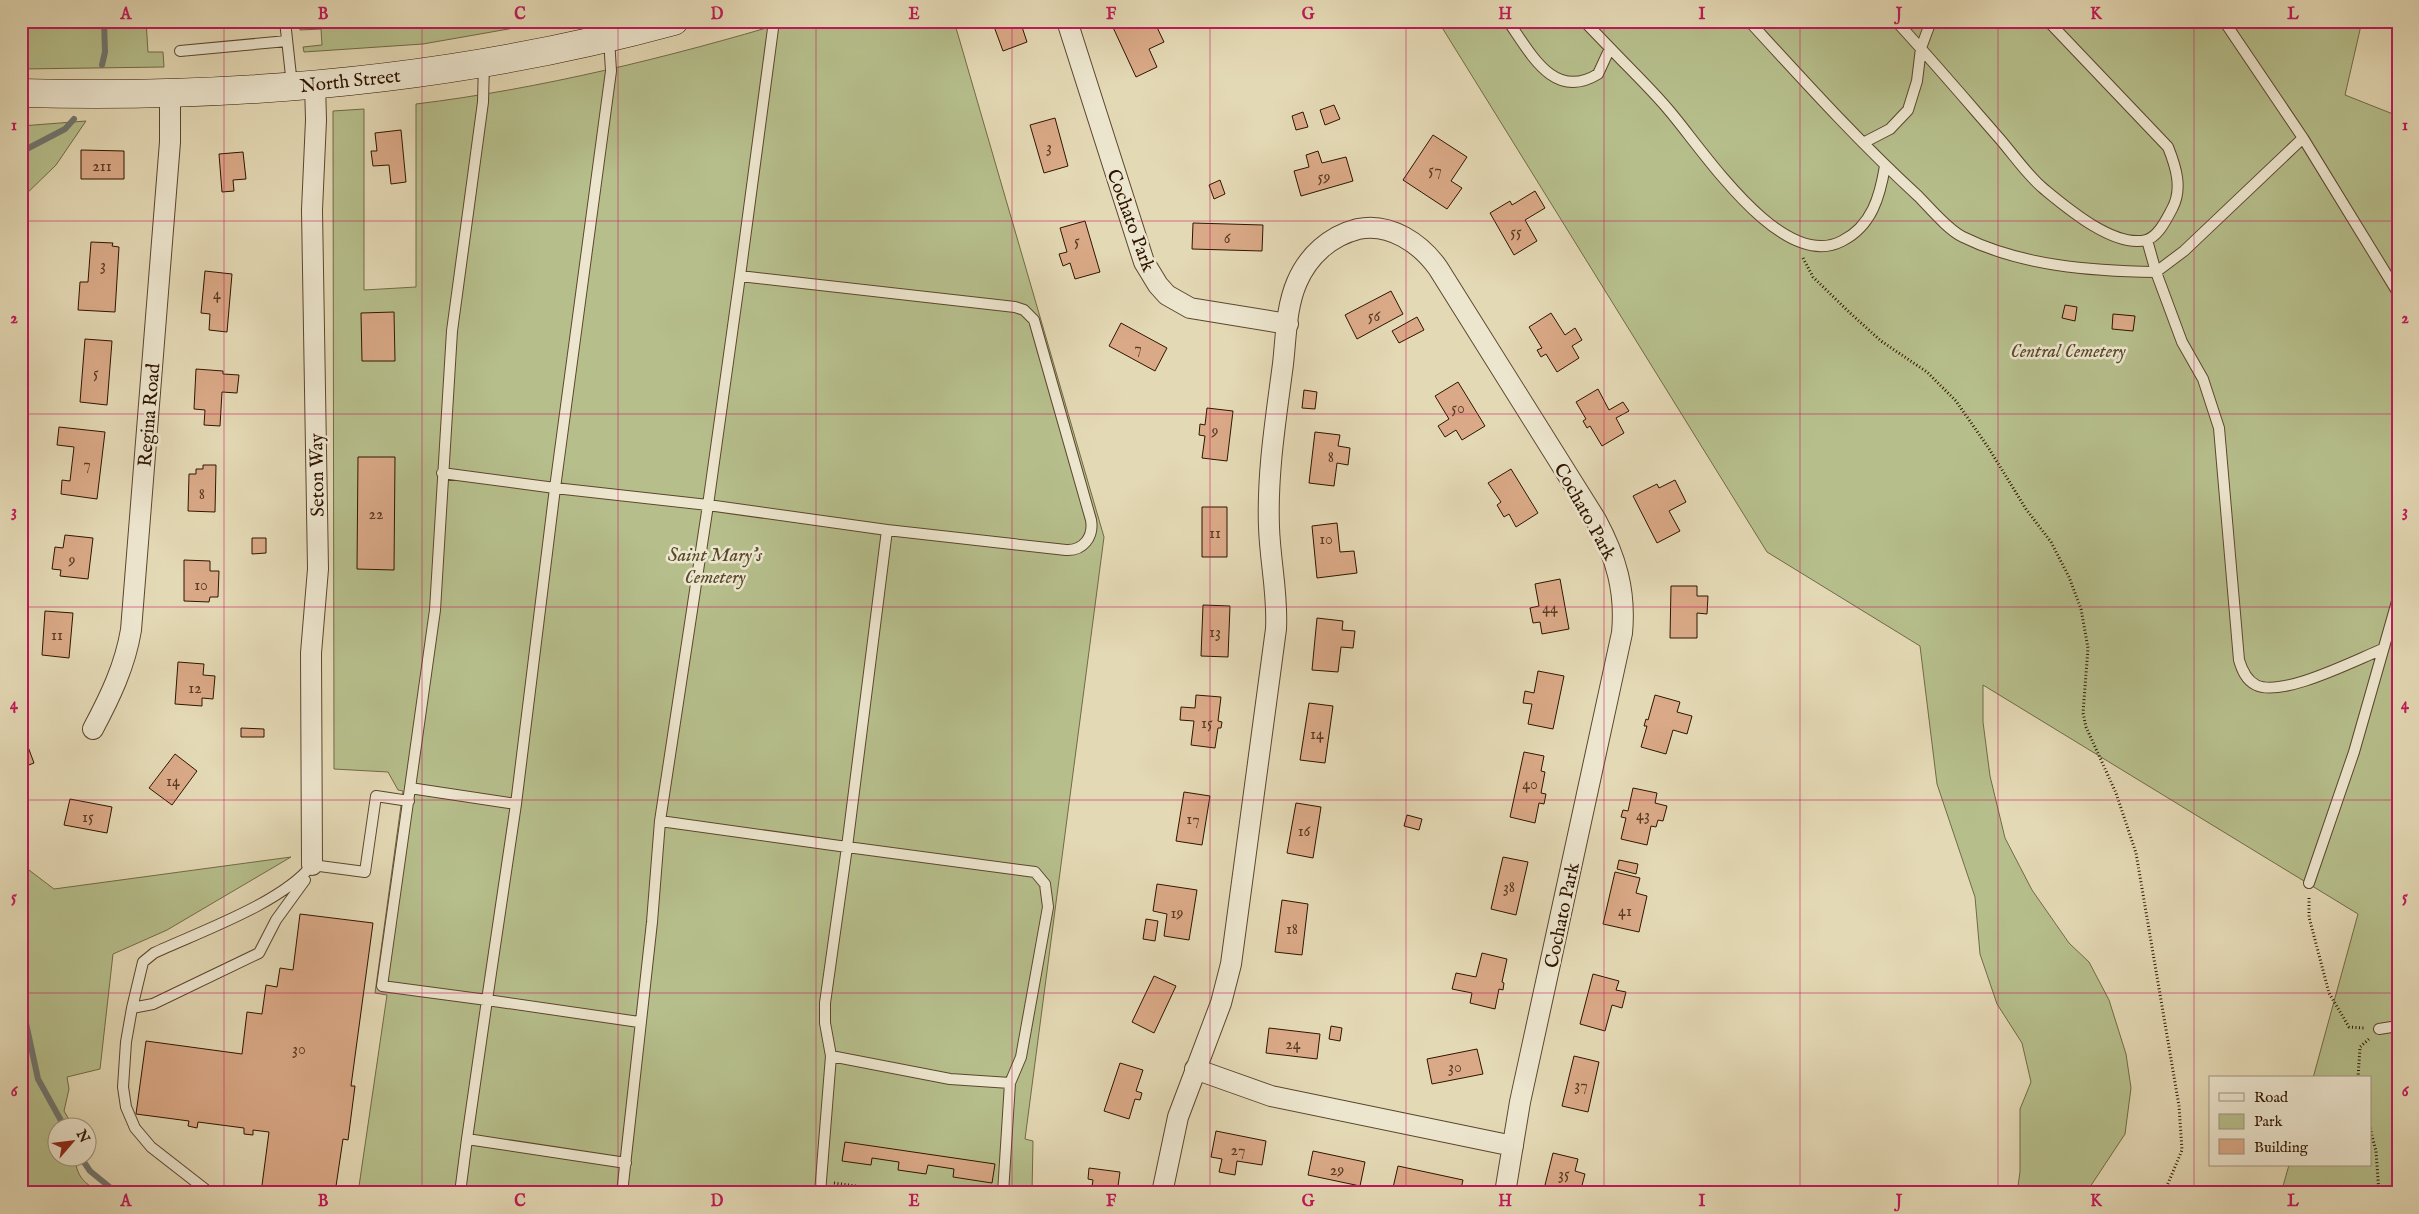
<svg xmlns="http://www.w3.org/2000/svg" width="2419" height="1214" font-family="'IM FELL English',serif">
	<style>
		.green { fill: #b6bf8c; stroke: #726a46 }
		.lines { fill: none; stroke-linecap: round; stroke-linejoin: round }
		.stream { stroke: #707670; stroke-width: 6 }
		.building { fill: #daa987; stroke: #2f1500 }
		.service-casing { stroke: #5c462d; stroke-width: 12 }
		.minor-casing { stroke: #5c462d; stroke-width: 22 }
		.secondary-casing { stroke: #2f1500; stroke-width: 29 }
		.path { stroke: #2f1500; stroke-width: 3; stroke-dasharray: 1 2.5; stroke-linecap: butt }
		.service { stroke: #ede6cf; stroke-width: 10 }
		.minor { stroke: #ede6cf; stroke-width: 20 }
		.secondary { stroke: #ede6cf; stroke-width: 28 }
		.grid { fill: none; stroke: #c2185b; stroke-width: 1; stroke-opacity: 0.55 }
		.labels { text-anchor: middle; stroke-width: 5; stroke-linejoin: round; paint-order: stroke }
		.number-label { font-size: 16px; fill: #5a3a22 }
		.street-label { font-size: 19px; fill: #2f1500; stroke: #ede6cf }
		.park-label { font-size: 19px; font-style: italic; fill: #58482a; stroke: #ede6cf }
		.neatline { fill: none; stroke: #c2185b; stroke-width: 2 }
		.grid-label { font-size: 16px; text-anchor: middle; font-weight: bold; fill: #c2185b }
	</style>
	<rect width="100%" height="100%" fill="#e4d9b5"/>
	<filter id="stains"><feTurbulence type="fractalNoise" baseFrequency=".004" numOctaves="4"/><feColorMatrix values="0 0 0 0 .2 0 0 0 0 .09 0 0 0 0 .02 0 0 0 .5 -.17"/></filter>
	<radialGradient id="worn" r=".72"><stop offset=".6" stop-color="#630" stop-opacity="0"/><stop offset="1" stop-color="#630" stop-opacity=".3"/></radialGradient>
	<path class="green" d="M21,21h125l2,31h15l1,15 -143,2z
		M299,21h255l-131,23 -119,8 -1,-5 19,-2 -1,-16 -21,1z
		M790,21h164l150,516 -79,602 8,2 -1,52h-674l29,-198 -12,-2 28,-202 -5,-1 -10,-18 -54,-3 -1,-658 31,-2v181l52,-3v-183c124,-15 254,-47 374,-83z
		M1438,21h924l-17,74 53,21v1077h-117l8,-28h81v-87h-57l45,-164 -375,-229v37l7,54 15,62 27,52 37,53 20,19 20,38 17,54 5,34 -6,46 -39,59h-69l3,-21v-63l11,-27 -9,-39 -25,-39 -17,-50 -5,-57 -38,-113 -17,-138 -153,-94z
		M86,121l-30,44 -35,34v-73z
		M291,857l-124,73 -54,24 -13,115 -33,8 2,12 -5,22 9,15h-15v30l17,1c1,23 15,33 37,36h-91v-329l33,25z"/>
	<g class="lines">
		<path class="stream" d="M102,65l3,-13 -1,-31
			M21,152l44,-23 9,-10
			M21,1000l17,79 26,47
			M80,1156l10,15 27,22"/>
	</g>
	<path class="building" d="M992,21h28l7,21 -24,9z
		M1110,21h33l2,5 9,-5 10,21 -15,7 8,18 -21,10z
		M1334,105l6,14 -15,6 -5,-15z
		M1303,112l5,15 -12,3 -4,-14z
		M1055,118l13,48 -24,7 -14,-48z
		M401,130l5,52 -15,2 -2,-19 -16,1 -2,-15h6l-2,-18z
		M1433,135l34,22 -16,24 11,7 -15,21 -44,-29z
		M81,150l43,1v28h-43z
		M1318,151l4,12 24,-6 7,24 -52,15 -7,-25 15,-4 -3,-12z
		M243,152l3,27 -13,1 1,11 -12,1 -3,-38z
		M1220,180l5,14 -11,5 -5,-14z
		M1535,191l10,17 -20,12 12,21 -23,14 -24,-42 20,-12 2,4z
		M1085,221l15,51 -25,7 -5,-16 -7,3 -4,-12 8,-2 -7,-24z
		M1193,223l70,2 -1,26 -70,-2z
		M91,242l22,1 -1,3 7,1 -4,65 -37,-2 2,-28h8z
		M205,271l27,3 -5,58 -18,-2 1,-16 -9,-1z
		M1391,291l12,23 -46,25 -12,-24z
		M2065,305l12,2 -2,14 -13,-3z
		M394,312l1,49h-33l-1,-48z
		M1551,313l14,22 10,-7 7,12 -10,6 7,12 -22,14 -11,-18 -5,3 -4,-7 5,-2 -13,-21z
		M2113,314l22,2 -2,15 -21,-2z
		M1417,317l7,13 -25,13 -7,-12z
		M1121,323l46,25 -12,23 -46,-25z
		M85,339l27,2 -5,64 -27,-3z
		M196,369l27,2v3l16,1 -2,18 -15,-1 -2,34 -16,-1 1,-15 -11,-1z
		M1458,382l27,44 -23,14 -6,-10 -11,7 -7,-11 11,-7 -14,-23z
		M1598,389l11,21 14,-8 6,9 -13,7 8,15 -22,13 -12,-20 -3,2 -4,-7 3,-2 -10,-17z
		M1304,390l13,2 -2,17 -13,-1z
		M1207,408l26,3 -6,50 -25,-3 3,-22 -6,-1 1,-11 5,1z
		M59,427l46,5 -8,67 -36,-5 1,-14 8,1 4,-34 -17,-2z
		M1315,432l25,3 -2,11 12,2 -2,17 -11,-2 -3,23 -25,-3z
		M358,457h37l-1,113 -37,-1z
		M203,465h13l-1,47 -27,-1 1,-37h7v-5h7z
		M1511,469l27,44 -22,14 -7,-13 -5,3 -7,-12 4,-3 -13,-19z
		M1675,480l11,22 -17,9 11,20 -23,12 -24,-47 24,-12 2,4z
		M1202,507h25v50h-25z
		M1337,523l3,29 14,-1 3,22 -40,5 -5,-52z
		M65,535l28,3 -5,41 -28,-3 1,-6 -9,-1 3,-22 8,1z
		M252,538h14v15l-14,1z
		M184,560l26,1v10h9l-1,26h-8l-1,5 -25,-1z
		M1560,579l9,50 -27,5 -2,-12 -7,1 -3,-15 9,-2 -4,-22z
		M1671,586h26v10h11l-1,18 -10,-1v25h-27z
		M1203,605l27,1 -2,51 -27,-1z
		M45,611l28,2 -4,45 -27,-3z
		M1317,618l26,3 -1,9 13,1 -2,17 -12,-1 -3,25 -26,-2z
		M178,662l26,2 -1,11 12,1 -2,23 -11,-1v8l-27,-2z
		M1538,671l26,5 -11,53 -25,-5 4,-20 -9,-1 2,-12 9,2z
		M1196,695l25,2 -3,24 4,1 -1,6h-3l-3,20 -24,-3 3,-24 -14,-1 1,-13 14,1z
		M1655,695l25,7 -3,10 15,4 -5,18 -14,-4 -7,24 -25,-7 6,-21h-3l2,-7 2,1z
		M1309,703l24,3 -8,57 -25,-3z
		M21,728l13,35 -13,5z
		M241,728l23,1v8h-23z
		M1524,752l20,4 -3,15 4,1 -4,21 5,1 -2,10 -5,-1 -4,20 -25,-6z
		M175,754l22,17 -25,34 -23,-17z
		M1633,788l24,5 -2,10 12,3 -4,15 -5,-1 -2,7 -5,-1 -4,19 -26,-6 5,-21 -5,-1 2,-7 5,1z
		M1184,792l26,4 -8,49 -26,-4z
		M70,799l42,8 -5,26 -43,-8z
		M1296,803l25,4 -8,51 -26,-5z
		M1407,815l15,4 -3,11 -15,-4z
		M1503,857l25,5 -12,53 -25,-6z
		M1619,860l19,4 -2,10 -19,-5z
		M1615,872l25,6 -4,15 11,3 -8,36 -36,-8z
		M1157,884l40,6 -8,50 -25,-4 3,-22 -14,-3z
		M1282,900l26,4 -6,51 -27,-3z
		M300,914l73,9 -22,163h4l-7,54 -5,-1 -8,54h-74l8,-61 -16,-2v5l-9,-1v-6l-46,-6 -1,6 -9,-2 1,-5 -53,-7 10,-73 96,13 5,-42 15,2 4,-29 11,2 3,-19 13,2z
		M1146,919l12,2 -3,20 -12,-2z
		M1482,953l25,6 -5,23 2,1 -1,7 -4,-1 -4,20 -25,-6 2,-10 -20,-4 4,-16 20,4z
		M1593,974l26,7 -3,9 10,2 -4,16 -10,-3 -7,26 -25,-7z
		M1154,976l22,10 -22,47 -22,-11z
		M1331,1026l11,2 -2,13 -11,-2z
		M1269,1028l51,6 -3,25 -51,-6z
		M1477,1049l6,25 -51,10 -5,-25z
		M1574,1056l25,6 -11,50 -26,-6z
		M1120,1063l23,7 -7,21 6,2 -2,7 -5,-1 -6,20 -25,-8z
		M1216,1131l50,10 -4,24 -25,-4 -2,14 -16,-3 3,-13 -11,-2z
		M845,1142l150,22 -3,19 -39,-6 1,-8 -26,-4 -2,9 -28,-4 1,-8 -27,-4 -1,7 -29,-4z
		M1313,1151l52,11 -5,24 -52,-11z
		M1553,1153l25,6 -3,12 10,3 -5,19h-37z
		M1398,1166l65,14 -3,13 -68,-1z
		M1089,1168l31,4 -3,21h-26l2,-13 -5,-1z"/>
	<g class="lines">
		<defs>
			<path id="service" d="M285,21l7,64
				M1215,21h7
				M1508,21c23,33 46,80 90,53l12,-26c19,20 39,39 57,60 35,40 114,165 175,133 30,-15 38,-45 43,-75
				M1584,21l26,27
				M1749,21c55,60 109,120 169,175 12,12 30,34 45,41 59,29 128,34 193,35l26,70 21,37 16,49 20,232c3,10 7,20 17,25 26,13 99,-25 127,-36
				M1896,21c35,38 69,78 103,117 14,16 28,37 45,51 23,19 70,59 102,51 12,-3 20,-20 26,-31 11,-20 4,-42 -4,-62l-120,-126
				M609,38l2,33 -56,417 153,17 -48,316 -8,101 -30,271
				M180,51l107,-10
				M2303,138l95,155
				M1863,143l27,-14 18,-19 9,-29 4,-33 10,-27
				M2147,240l9,32 28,-21 119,-113 -79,-117
				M740,276l34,-255
				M442,473l113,15 -39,316 -106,-16 25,-178 17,-279 31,-229 1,-39
				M410,788l-28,198 105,14 29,-196
				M660,821l187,26 40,-317 -179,-25 32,-229 275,31 9,3 10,10 57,200c3,17 -8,31 -25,30l-179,-20
				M312,865l53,7 11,-76 33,5
				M2309,883l45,-131 44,-154
				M132,1008l21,-4 106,-51 17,-33 29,-40
				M2379,1029l19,-3
				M467,1139l20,-139 152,22
				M210,1193l-59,-46 -16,-19 -9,-21 -3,-20 3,-45 6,-34 11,-46 11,-9c45,-21 128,-50 158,-88
				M460,1193l7,-54 159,24
				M820,1193l11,-137
				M1003,1193l7,-110 11,-26 27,-150 -3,-23 -10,-12 -188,-25 -22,156v20l6,33 119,23 60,4"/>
			<path id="minor" d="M1067,21l77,241 14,23 9,10 23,13 98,16
				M93,729c17,-32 32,-63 38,-99l39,-488v-48
				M312,865l-1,-212 7,-84 -6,-359 4,-90 -1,-37
				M1195,1069l76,27 242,50
				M1162,1193l16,-76 43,-114 10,-39 45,-335c2,-35 -6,-68 -7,-102 -2,-55 7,-109 14,-163 3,-26 3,-57 14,-82 11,-26 33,-46 61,-53 32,-7 63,15 80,39l158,252c20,37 30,71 26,113l-102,469 -15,91"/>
			<path id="secondary" d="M21,93c219,6 441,-14 653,-72"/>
		</defs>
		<use href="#service" class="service-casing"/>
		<use href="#minor" class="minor-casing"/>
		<use href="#secondary" class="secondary-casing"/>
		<path class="path" d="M1803,258l10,19 36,35 32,29 46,31 29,29 32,46 38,62 25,33 18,35 12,32 7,39 -5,65 3,14 30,66 20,60 43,253 3,44 -15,36 1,7
			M2309,898v19l20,76 20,34 15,1
			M2358,1078l2,-31 10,-9
			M2370,1128l6,23 3,42
			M834,1183l72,10"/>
		<use href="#service" class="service"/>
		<use href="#minor" class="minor"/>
		<use href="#secondary" class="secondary"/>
	</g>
	<path class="grid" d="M224,21v1172M422,21v1172M618,21v1172M816,21v1172M1012,21v1172M1210,21v1172M1406,21v1172M1604,21v1172M1800,21v1172M1998,21v1172M2194,21v1172M21,221h2377M21,414h2377M21,607h2377M21,800h2377M21,993h2377"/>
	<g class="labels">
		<g class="number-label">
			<text x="1049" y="152">3</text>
			<text x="102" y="171">211</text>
			<text x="1435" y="175">57</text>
			<text x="1324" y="182">59</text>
			<text x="1516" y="237">55</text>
			<text x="1227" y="243">6</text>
			<text x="1077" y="246">5</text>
			<text x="103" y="270">3</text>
			<text x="217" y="299">4</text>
			<text x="1374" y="321">56</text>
			<text x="1138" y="353">7</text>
			<text x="96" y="378">5</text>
			<text x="1458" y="413">50</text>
			<text x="1215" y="436">9</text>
			<text x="1331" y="462">8</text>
			<text x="87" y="469">7</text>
			<text x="202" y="499">8</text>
			<text x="376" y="519">22</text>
			<text x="1215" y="538">11</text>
			<text x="1326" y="544">10</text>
			<text x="72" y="565">9</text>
			<text x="201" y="590">10</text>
			<text x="1550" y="613">44</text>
			<text x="1215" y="637">13</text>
			<text x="57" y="640">11</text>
			<text x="195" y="693">12</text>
			<text x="1207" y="728">15</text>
			<text x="1317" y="739">14</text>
			<text x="173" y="786">14</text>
			<text x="1530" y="789">40</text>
			<text x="1643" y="820">43</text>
			<text x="88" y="822">15</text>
			<text x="1193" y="824">17</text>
			<text x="1304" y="836">16</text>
			<text x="1509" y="892">38</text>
			<text x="1625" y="916">41</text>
			<text x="1177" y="918">19</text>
			<text x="1292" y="934">18</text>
			<text x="1293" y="1049">24</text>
			<text x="299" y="1054">30</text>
			<text x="1455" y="1072">30</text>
			<text x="1581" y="1090">37</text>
			<text x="1238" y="1155">27</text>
			<text x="1337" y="1175">29</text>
			<text x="1564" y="1179">35</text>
		</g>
		<g class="street-label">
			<text transform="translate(350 80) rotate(-6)" y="7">North Street</text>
			<text transform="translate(1132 220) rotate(70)" y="7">Cochato Park</text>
			<text transform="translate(148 415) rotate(-85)" y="7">Regina Road</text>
			<text transform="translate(316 475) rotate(-91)" y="7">Seton Way</text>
			<text transform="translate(1586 511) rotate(61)" y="7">Cochato Park</text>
			<text transform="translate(1561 915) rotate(-78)" y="7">Cochato Park</text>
		</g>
		<g class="park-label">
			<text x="2068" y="357">Central Cemetery</text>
			<text x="715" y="561">Saint Mary's<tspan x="715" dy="22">Cemetery</tspan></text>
		</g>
	</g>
	<rect width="2419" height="1214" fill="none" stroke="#e4d9b5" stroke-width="55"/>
	<rect x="2209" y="1076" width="162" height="90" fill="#ede6cf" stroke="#a1927c"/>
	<rect x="2219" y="1093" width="25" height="8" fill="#ede6cf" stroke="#a1927c"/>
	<text x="2254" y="1102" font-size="15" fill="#2f1500">Road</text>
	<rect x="2219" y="1114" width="25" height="15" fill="#b6bf8c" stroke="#a1927c"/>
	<text x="2254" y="1126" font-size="15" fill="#2f1500">Park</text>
	<rect x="2219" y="1139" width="25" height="15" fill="#daa987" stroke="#a1927c"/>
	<text x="2254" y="1152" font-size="15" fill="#2f1500">Building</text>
	<g transform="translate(72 1142) rotate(62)"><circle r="24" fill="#ede6cf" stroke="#a1927c"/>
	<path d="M0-4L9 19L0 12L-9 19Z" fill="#8f2418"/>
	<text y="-8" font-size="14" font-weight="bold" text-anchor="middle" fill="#2f1500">N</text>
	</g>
	<rect x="28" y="28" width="2364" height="1158" class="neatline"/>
	<g class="grid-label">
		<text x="126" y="19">A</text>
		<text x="323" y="19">B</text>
		<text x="520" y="19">C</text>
		<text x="717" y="19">D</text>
		<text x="914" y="19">E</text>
		<text x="1111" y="19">F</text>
		<text x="1308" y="19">G</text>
		<text x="1505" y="19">H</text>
		<text x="1702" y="19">I</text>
		<text x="1899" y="19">J</text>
		<text x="2096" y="19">K</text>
		<text x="2293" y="19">L</text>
		<text x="14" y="130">1</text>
		<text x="2405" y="130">1</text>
		<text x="14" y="323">2</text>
		<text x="2405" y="323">2</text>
		<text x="14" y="516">3</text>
		<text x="2405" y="516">3</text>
		<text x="14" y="709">4</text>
		<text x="2405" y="709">4</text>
		<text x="14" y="902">5</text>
		<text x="2405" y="902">5</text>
		<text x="14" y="1096">6</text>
		<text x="2405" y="1096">6</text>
		<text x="126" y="1206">A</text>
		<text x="323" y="1206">B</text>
		<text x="520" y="1206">C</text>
		<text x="717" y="1206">D</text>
		<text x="914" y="1206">E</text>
		<text x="1111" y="1206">F</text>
		<text x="1308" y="1206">G</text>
		<text x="1505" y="1206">H</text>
		<text x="1702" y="1206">I</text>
		<text x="1899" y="1206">J</text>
		<text x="2096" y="1206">K</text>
		<text x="2293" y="1206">L</text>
	</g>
	<rect width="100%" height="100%" filter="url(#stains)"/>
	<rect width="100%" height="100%" fill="url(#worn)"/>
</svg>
